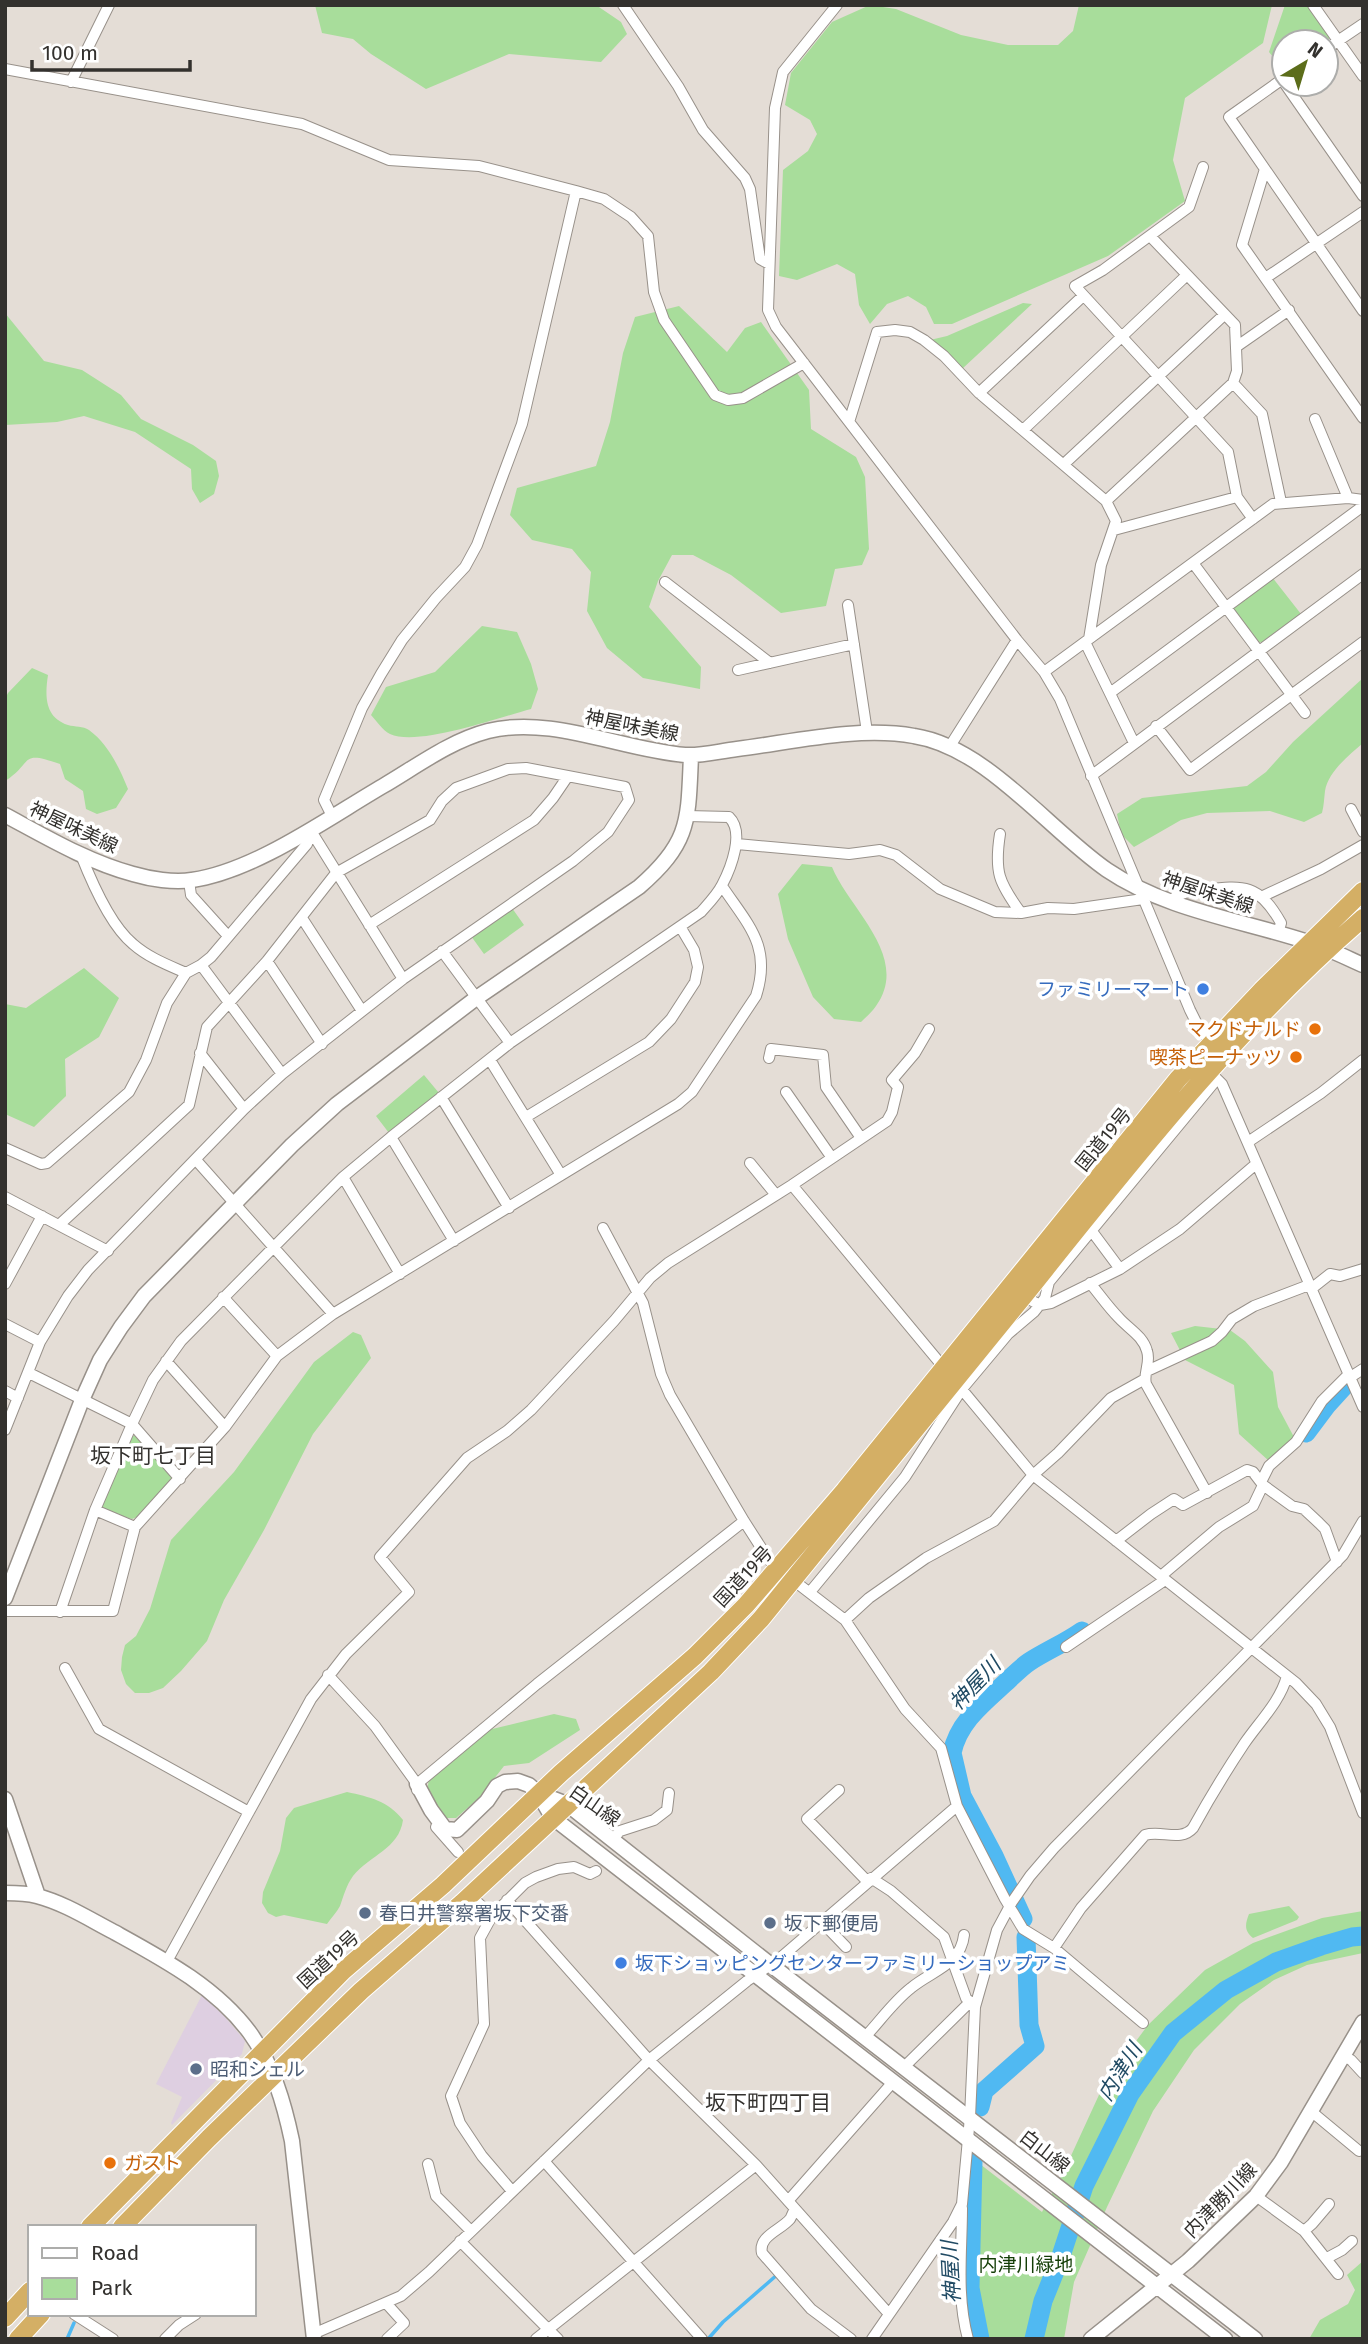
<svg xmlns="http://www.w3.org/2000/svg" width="1368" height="2344" font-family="'Fira Sans','Noto Sans JP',sans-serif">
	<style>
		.commercial { fill: #decfe1 }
		.green { fill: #a8dd9b }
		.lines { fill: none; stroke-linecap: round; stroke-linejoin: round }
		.stream { stroke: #50b9f2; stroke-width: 3.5 }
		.river { stroke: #50b9f2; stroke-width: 19 }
		.street-casing { stroke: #98918a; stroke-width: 12 }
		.secondary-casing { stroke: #98918a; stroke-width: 17 }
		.highway-casing { stroke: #fff; stroke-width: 20 }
		.street { stroke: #fff; stroke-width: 10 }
		.secondary { stroke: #fff; stroke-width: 14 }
		.highway { stroke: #d4af65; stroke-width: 18 }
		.shop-dot { fill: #3f7fe0; stroke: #fff; stroke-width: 2.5 }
		.food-dot { fill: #e8710a; stroke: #fff; stroke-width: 2.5 }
		.service-dot { fill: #5c6f8a; stroke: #fff; stroke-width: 2.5 }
		.labels { text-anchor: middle; stroke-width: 7; stroke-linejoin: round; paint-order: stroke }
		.street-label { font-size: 19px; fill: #33312e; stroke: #fff }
		.shop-label { font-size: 19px; fill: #366cbe; stroke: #fff; text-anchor: end }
		.food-label { font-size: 19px; fill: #c56008; stroke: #fff; text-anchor: end }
		.service-label { font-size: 19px; fill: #4e5e75; stroke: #fff; text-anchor: start }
		.park-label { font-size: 19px; fill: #133d06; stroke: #fff }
		.neighbourhood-label { font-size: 21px; fill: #33312e; stroke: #fff }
		.water-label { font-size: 21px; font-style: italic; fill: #214b64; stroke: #fff }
	</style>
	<rect width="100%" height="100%" fill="#e4ddd6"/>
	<path class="commercial" d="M202,1995l23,22 20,24 -3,13 -70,71 -1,-2 11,-26 -26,-13z"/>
	<path class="green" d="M315,5h281l25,17 6,12 -26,28 -92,-8 -83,35 -55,-35 -18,-15 -31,-6z
		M870,5l26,4 65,26 47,10h50l15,-14 6,-26h193l-9,38 -78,55 -12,62 12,41 -77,55 -156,68h-18l-8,-17 -18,-11 -21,8 -17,20 -11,-19 -4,-31 -18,-10 -40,16 -18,-4 4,-106 25,-19 9,-17 -7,-14 -25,-15 6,-32 41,-51z
		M1285,5h23l22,32 -4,7 -42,-2v29l-15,-19z
		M1023,303l9,1 -70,65 -32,-29 17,-4z
		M679,306l48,46 18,-24 16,-6 48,68 2,39 45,28 9,20 4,72 -7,16 -27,4 -9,37 -45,7 -50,-38 -38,-20h-21l-14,26 -9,26 52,60 -1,22 -57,-11 -36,-30 -20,-37 4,-39 -19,-23 -40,-9 -22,-25 7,-27 79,-22 14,-44 13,-69 12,-36z
		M5,313l39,48 38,9 39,25 20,24 52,26 23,16 3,15 -5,18 -14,9 -8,-14 -1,-20 -56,-37 -51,-16 -27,6 -52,3z
		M1272,577l29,37 -39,28h-4l-25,-33 1,-4z
		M482,626l35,6 14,32 7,25 -7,20c-31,8 -113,38 -141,25 -7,-3 -14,-14 -19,-19l15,-28 49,-15z
		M32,668l16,7c-3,20 -4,42 20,50 7,2 15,1 21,5 19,14 30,37 39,59l-12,19 -19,6 -11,-5 -3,-18 -18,-12 -5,-15c-42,-15 -26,-1 -55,17v-82l3,-6z
		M1363,678v65c-14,12 -35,29 -38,48 -1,8 -1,14 -3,22l-18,9 -34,-11 -63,2 -26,7 -47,27 -13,-13 -4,-20 25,-16 105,-12 19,-14 27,-30z
		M802,864l30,3c17,42 79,90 44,139 -4,6 -10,11 -15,16l-27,-3 -21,-22 -25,-58 -10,-45z
		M512,908l12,17 -40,29 -13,-18z
		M84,968l35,30 -20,39 -34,22 1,37 -32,31 -29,-13v-110l21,4z
		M424,1075l15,18 -50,40 -13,-17z
		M1195,1326l35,4 15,11 28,31 5,35 17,32 -26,22 -30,-27 -5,-49 -49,-25 -14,-27z
		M353,1332l8,3 10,23 -58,76 -49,96 -40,70 -17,41 -26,30 -18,17 -14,5h-14l-9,-9 -5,-14 1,-13 3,-12 11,-9 14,-27 21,-69 63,-68 80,-110z
		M131,1436h4l37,41v4l-35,36 -5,2 -29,-9 -2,-4z
		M554,1714l22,5 4,11 -51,33 -25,3 -25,32 -23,20h-12l-17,-27 2,-12 59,-49z
		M347,1792c23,5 41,9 56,28 -4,29 -33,35 -50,56 -7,10 -9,19 -13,30 -3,6 -9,12 -13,18l-43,-9 -8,2 -8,-4 -6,-10 1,-11 17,-41 6,-33 8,-10z
		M1289,1906l10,11 -2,3 -44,18c-9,-7 -8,-14 -4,-24z
		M1363,1911v42l-56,12 -33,15 -34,24 -46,46 -41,61 -46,96 -33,75 -10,57h-80l-9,-38 -2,-92 3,-48 66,51 22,-41 40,-87 44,-59 57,-55 48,-27 69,-25z
		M1363,2261v78h-54l11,-19 28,-16 7,-14 -8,-15z"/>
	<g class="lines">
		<path class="stream" d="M67,2339l7,-16
			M708,2339l15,-17 55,-48"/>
		<path class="river" d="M1306,1433l21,-28 20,-22
			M1023,1919l-29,-63 -32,-60 -10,-43c6,-30 30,-49 52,-69 8,-7 16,-16 25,-22 17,-11 36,-19 53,-31
			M980,2107l4,-16 51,-45 -6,-21 -3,-88
			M973,2161l-3,127 10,51
			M1034,2339l9,-38 17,-42 24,-73 46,-92 43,-61 53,-43 50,-28 45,-16 31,-9 11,-1"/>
		<defs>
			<path id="street" d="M623,5l55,81 25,44 42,48 5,11 10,70 9,5
				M837,5l-54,67 -8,36 -7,202 8,17 241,313 27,32 16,27 130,311 12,24 13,5
				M1313,5l50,71
				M1326,49l37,-25
				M5,69l297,55 87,36 90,6 97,25 -54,233 -45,121 -12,22 -29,31 -34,42 -21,34 -19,34 -38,92 8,16
				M1284,78l-55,39 134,194
				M71,82l38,-77
				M1285,84l78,112
				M1203,167l-14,40 -86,63 -28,16 153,166 9,45 16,22
				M1265,169l-23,76 121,173
				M576,191l28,8 27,18 17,19 6,56 10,28 51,75 13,5 15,-2 61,-35
				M1150,236l85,89 2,46 -4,12 29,31 19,88
				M1267,277l96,-65
				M1236,347l53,-37
				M979,393l104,-97
				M1315,419l33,79
				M849,422l28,-90 18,-2 15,2 14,8 20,16 35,37 127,108 10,20 -15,44 -12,74
				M1023,430l164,-155
				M1064,464l160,-149
				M1106,501l127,-118
				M1114,530l123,-33
				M1193,563l112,150
				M665,582l105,81
				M848,605l19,127
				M1085,642l49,101
				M738,670l116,-26
				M1044,672l229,-168 75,-6 15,2
				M1110,693l253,-187
				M1156,726l34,44 173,-128
				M950,746l67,-106
				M1091,776l272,-202
				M1351,809l12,23
				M1000,834c-6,38 -1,49 21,79
				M737,844l112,10 31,-4 16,5 44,34 55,23 26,1 27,-5 26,1 69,-10
				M81,855c11,28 29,70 52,89 16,14 35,21 53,29
				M189,881l2,14 37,41
				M1261,897l60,-28 42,-24
				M1169,902c11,-10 20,-10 35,-12 40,-5 55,-6 77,33l-3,10
				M302,918l60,93
				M369,925l165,-105 19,-22 15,-22
				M442,951l68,92
				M267,961l55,83
				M201,965l81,109
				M200,1053l44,56
				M769,1058l2,-9 52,6 3,32 35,51
				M490,1060l71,115
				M1214,1076l8,8 141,323
				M786,1092l46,66
				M441,1097l68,111
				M526,1117l123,-75 22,-23 24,-37 3,-15 -4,-17 -13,-22
				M391,1137l63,104
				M1248,1142l73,-49 42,-33
				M5,1148l36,16 6,-1 82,-71 17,-32 21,-57 19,-30 15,-8 10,-8 96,-113 4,-13 92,148
				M196,1160l137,154
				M750,1163l26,32
				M343,1177l57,97
				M792,1185l241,290 263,208 20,21 14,23 33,86
				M5,1197l103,54
				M603,1228l40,75 18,71 9,21 74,126 25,39 10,9
				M1091,1230l29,39
				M1090,1283c10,12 18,24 29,35 10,11 24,18 28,33 4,12 -4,22 -1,33l61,109
				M5,1284l37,-68
				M1311,1289l19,-15 10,2 23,-7
				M1023,1296l17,9 11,-2 69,-34 60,-40 76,-65
				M223,1297l54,59
				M5,1324l35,18
				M166,1361l59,66
				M1147,1371l65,-30 10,-9 10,-13 22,-13 55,-21
				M29,1373l103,51 48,55
				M1349,1378l14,-9
				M5,1391l13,7
				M5,1430l35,-88 28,-46 20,-26 156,-161 38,-35 121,-95 170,-118 35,-29 21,-32 -4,-13 -99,-19 -18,1 -52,19 -14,13 -12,19 -94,53 -69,88 -60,66 -18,78 -130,120
				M1261,1482l8,-16 27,-24 26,-41 26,-26
				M95,1510l40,17
				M1116,1541l35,-27 23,-15 9,6 64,-35 6,2 10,13 29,21 12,3 15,14 6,6 12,33
				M1161,1576l58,-49 34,-21 10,-21
				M793,1580l52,40 60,89 36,39 16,58 48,93 18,30 31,19 89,75
				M810,1592l95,-115 57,-88 46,-55 26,-22 11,-14 4,-16 168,-203
				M5,1611h108l22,-84 90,-100 52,-71 56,-42 345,-210 14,-12 64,-96c16,-50 -8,-71 -34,-110
				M60,1612l35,-102 37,-86 21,-44 28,-39 162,-164 48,-40 119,-94 191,-131c7,-8 16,-17 21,-27 9,-17 23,-53 7,-68l-42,-1
				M845,1620l24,-22 57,-40 68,-37 39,-46 25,-22 53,-55 34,-19
				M1066,1647l99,-67
				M65,1668l34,61 150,83
				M328,1675l47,51 42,58v6
				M417,1784l120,-100 207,-163
				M839,1790l-32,29 60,62
				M436,1827l22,25
				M612,1840l8,-9 34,-11 13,-10 2,-17
				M871,1878l20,13 53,46 22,61 9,9
				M470,1895l22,21
				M507,1900l142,160 107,105 133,149
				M821,1921l25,26
				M1054,1948l27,-40 64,-73c16,-5 36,7 48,-7 16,-29 33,-57 51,-84 15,-22 36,-42 43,-68
				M166,1963l145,-264 35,-45 63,-62 -29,-35 87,-99 40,-27 24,-21 83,-89 36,-43 18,-15 124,-78 95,-64 5,-9 6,-25 -6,-7 23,-27 14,-24
				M865,2037c15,-16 29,-36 46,-49 20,-17 50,-23 53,-53
				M1343,2056l8,4 12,13
				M904,2067l66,-65
				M1312,2112l47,39
				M544,2161l158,178
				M428,2164l8,32 35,35
				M512,2191l-30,-35 -22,-33 -9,-27 33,-72 -4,-86 12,-22 33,-33 11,-6 22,-8 16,-2 16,7 6,-3
				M1256,2196l48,35 34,43
				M788,2201l105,-119
				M962,2208c0,44 -6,87 6,131
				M795,2209c-1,1 -4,9 -5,10 -9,11 -32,17 -28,34l49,56 40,30
				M1304,2231l8,-7 17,-20
				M460,2241l98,98
				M1327,2258l15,-8 10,-9
				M386,2303l18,20 -17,16
				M74,2314l39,25
				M313,2334l88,-38 28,-24 220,-212 98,-79 32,-22 178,-153
				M165,2339l14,-14 17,-11
				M536,2339l220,-174
				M872,2339l81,-117 9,-18 8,-87 5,-110 22,-77 15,-28 18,-26 24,-28 289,-293 20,-34"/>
			<path id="secondary" d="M5,815c41,22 83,47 128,59 17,5 41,9 59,6 63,-9 136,-62 191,-94 34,-20 67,-45 105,-55 63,-16 134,19 197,24 17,1 35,-4 52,-6 56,-7 121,-23 177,-13 72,11 134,93 193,134 59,40 134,50 201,72 19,6 37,15 55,23
				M5,1598l77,-198 18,-40 21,-33 23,-31 148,-151 45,-41 138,-105 164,-112c52,-45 49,-67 52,-131
				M417,1784l14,26 14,19 12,1 30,-29 10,-15 8,-4 13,-1 11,4 9,8 14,24 673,522
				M538,1793l29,11 204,161 484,374
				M5,1799l33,97
				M5,1893c11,0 21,0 32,3 27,7 52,23 77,36 49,27 102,55 136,101 23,32 34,70 42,108l22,198
				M1091,2339l97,-78 68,-65 25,-34 82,-140"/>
			<path id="highway" d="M90,2227l253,-256 100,-86 118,-112 134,-117 51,-51 99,-115 333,-411 84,-89 101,-99
				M122,2227l87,-89 152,-147 101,-88 249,-231 50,-53c90,-111 181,-221 270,-332 104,-130 206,-260 332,-369
				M5,2318l25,-27
				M18,2339l23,-25"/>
		</defs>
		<use href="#street" class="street-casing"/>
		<use href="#secondary" class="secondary-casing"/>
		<use href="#highway" class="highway-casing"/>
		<use href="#street" class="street"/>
		<use href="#secondary" class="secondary"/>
		<use href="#highway" class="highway"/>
	</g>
	<g class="shop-dot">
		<circle cx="1203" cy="989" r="7"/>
		<circle cx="621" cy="1963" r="7"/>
	</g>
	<g class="food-dot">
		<circle cx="1315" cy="1029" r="7"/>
		<circle cx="1296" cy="1057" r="7"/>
		<circle cx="110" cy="2163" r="7"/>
	</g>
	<g class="service-dot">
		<circle cx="365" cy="1913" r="7"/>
		<circle cx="770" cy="1923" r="7"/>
		<circle cx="196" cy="2069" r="7"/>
	</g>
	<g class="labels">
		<g class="street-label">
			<text transform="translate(632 725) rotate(11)" y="7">神屋味美線</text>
			<text transform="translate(74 827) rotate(25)" y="7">神屋味美線</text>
			<text transform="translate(1208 892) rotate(18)" y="7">神屋味美線</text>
			<text transform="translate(1103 1139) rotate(-51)" y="7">国道19号</text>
			<text transform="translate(743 1576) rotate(-47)" y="7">国道19号</text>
			<text transform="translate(595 1805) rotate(35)" y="7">白山線</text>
			<text transform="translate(328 1959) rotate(-43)" y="7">国道19号</text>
			<text transform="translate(1045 2151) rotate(38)" y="7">白山線</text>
			<text transform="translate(1220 2200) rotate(-46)" y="7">内津勝川線</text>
		</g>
		<g class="shop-label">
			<text x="1189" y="996">ファミリーマート</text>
			<text x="635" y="1970" text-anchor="start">坂下ショッピングセンターファミリーショップアミ</text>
		</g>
		<g class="food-label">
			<text x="1301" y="1036">マクドナルド</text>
			<text x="1282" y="1064">喫茶ピーナッツ</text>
			<text x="124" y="2170" text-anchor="start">ガスト</text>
		</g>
		<g class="service-label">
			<text x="379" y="1920">春日井警察署坂下交番</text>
			<text x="784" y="1930">坂下郵便局</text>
			<text x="210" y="2076">昭和シェル</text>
		</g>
		<g class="park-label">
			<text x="1026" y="2271">内津川緑地</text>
		</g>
		<g class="neighbourhood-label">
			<text x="153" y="1463">坂下町七丁目</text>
			<text x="768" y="2110">坂下町四丁目</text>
		</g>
		<g class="water-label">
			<text transform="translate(975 1684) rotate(-46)" y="7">神屋川</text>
			<text transform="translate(1120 2072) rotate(-58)" y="7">内津川</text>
			<text transform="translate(951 2272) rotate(-93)" y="7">神屋川</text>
		</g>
	</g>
	<rect width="1368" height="2344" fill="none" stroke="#33312e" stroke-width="14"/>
	<rect x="28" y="2225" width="228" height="91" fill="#ffffff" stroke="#adadab" stroke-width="2"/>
	<rect x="42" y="2248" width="35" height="10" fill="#ffffff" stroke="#adadab" stroke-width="2"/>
	<text x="91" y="2260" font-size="21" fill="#33312e">Road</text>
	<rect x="42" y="2278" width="35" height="21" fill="#a8dd9b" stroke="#adadab" stroke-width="2"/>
	<text x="91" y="2295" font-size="21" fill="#33312e">Park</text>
	<g transform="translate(1305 63) rotate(38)"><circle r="33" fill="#ffffff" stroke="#adadab" stroke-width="2"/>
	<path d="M0-5L12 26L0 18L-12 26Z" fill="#5c6d1a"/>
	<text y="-10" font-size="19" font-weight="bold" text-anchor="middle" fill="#33312e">N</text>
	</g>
	<path d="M32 60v10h158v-10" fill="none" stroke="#33312e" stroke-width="3.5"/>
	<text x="42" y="60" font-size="21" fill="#33312e" stroke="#ffffff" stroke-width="5" paint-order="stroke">100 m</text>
</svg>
